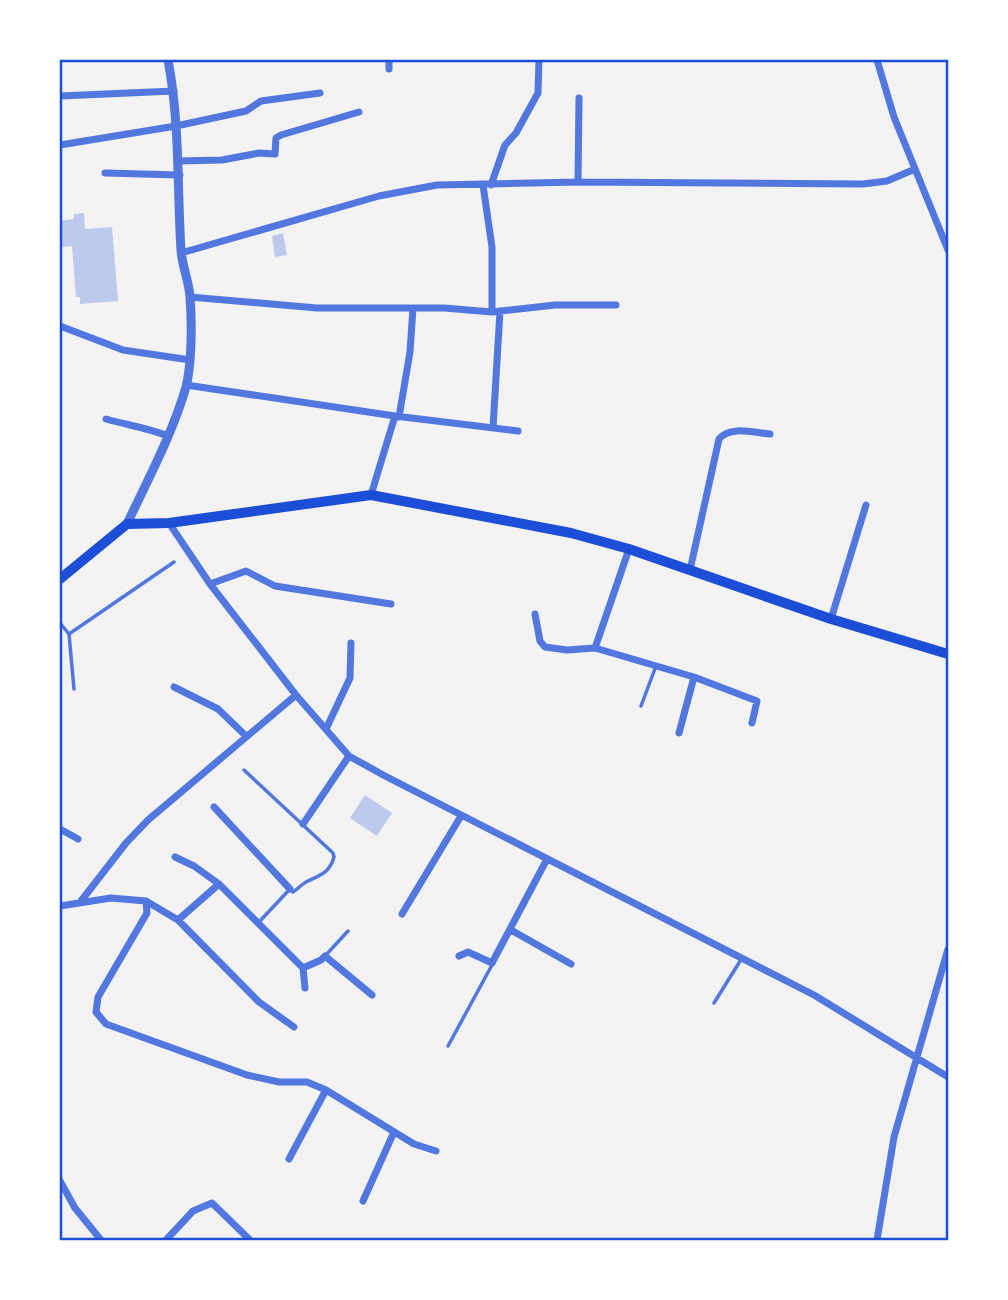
<svg xmlns="http://www.w3.org/2000/svg" width="1008" height="1300" font-family="'Exo 2',sans-serif">
	<style>
		.building { fill: #bdc9ec }
		.lines { fill: none; stroke-linecap: round; stroke-linejoin: round }
		.service { stroke: #5277de; stroke-width: 3.5 }
		.minor { stroke: #5277de; stroke-width: 7 }
		.tertiary { stroke: #5277de; stroke-width: 9 }
		.secondary { stroke: #1d4ed8; stroke-width: 10 }
		.neatline { fill: none; stroke: #1d4ed8; stroke-width: 2.5 }
	</style>
	<rect width="100%" height="100%" fill="#f2f2f2"/>
	<path class="building" d="M84,213l1,16 27,-2 6,74 -38,3v-7h-4l-4,-51 -12,1v-26l14,-2v-5z
		M283,233l4,22 -12,2 -3,-21z
		M365,795l27,18 -15,23 -27,-18z"/>
	<g class="lines">
		<path class="service" d="M60,623l9,11 5,55
			M69,634l105,-72
			M641,706l15,-40
			M244,770l89,83 1,4c-4,15 -13,18 -26,24 -5,2 -10,8 -15,11l-3,-3 -32,34
			M325,956l23,-25
			M714,1003l28,-45
			M448,1046l44,-81"/>
		<path class="minor" d="M877,60l17,57 54,133
			M389,69v-9
			M60,96l114,-5
			M60,145l116,-19 70,-15 15,-10 59,-8
			M178,161l44,-1 37,-7 16,1 1,-16 5,-3 78,-23
			M105,173l75,2
			M578,182l285,2 24,-3 28,-12
			M483,185l9,62v65
			M491,185l14,-40 11,-12 22,-40 1,-33
			M181,253l198,-57 58,-11 141,-3 1,-84
			M190,297l127,11h127l48,4 63,-7h61
			M60,326l63,24 67,10
			M186,385l209,31 123,15
			M399,417l11,-65 3,-44
			M106,419c21,6 42,9 62,17
			M493,428l7,-117
			M371,495l24,-79
			M169,523l41,61 86,111 53,61 36,20 429,219 134,82
			M629,549l-34,99 99,29 -15,56
			M690,570l29,-131c12,-14 35,-6 51,-5
			M210,584l36,-13 29,15 116,18
			M535,614l5,27 5,6 22,3 28,-2
			M831,619l35,-114
			M694,677l63,24 -5,22
			M174,687l44,22 28,27
			M326,729l24,-51 1,-35
			M214,807l76,82
			M303,824l46,-68
			M60,829l18,10
			M175,857l19,9 25,18
			M81,901l45,-58 22,-23 148,-125
			M146,901l32,19 81,82 35,25
			M60,906l51,-8 35,3 1,12 -49,84 -2,15 10,12 141,51 32,7h28l19,8 88,54 22,7
			M402,914l59,-98
			M178,920l41,-36 84,84 2,20
			M511,930l60,34
			M459,956l9,-4 24,11 55,-104
			M303,968l18,-8 4,-4 47,39
			M289,1159l37,-69
			M60,1181l15,27 26,32
			M363,1201l31,-69
			M166,1240l27,-29 19,-8 38,37
			M877,1240l17,-103 54,-188"/>
		<path class="tertiary" d="M127,524c21,-45 45,-89 59,-137 6,-24 6,-65 4,-90 -1,-16 -8,-31 -9,-47 -4,-64 -1,-127 -13,-190"/>
		<path class="secondary" d="M60,579l67,-55 42,-1 202,-28 200,38 58,16 202,70 117,35"/>
	</g>
	<rect width="1008" height="1300" fill="none" stroke="#ffffff" stroke-width="122"/>
	<rect x="61" y="61" width="886" height="1178" class="neatline"/>
</svg>
